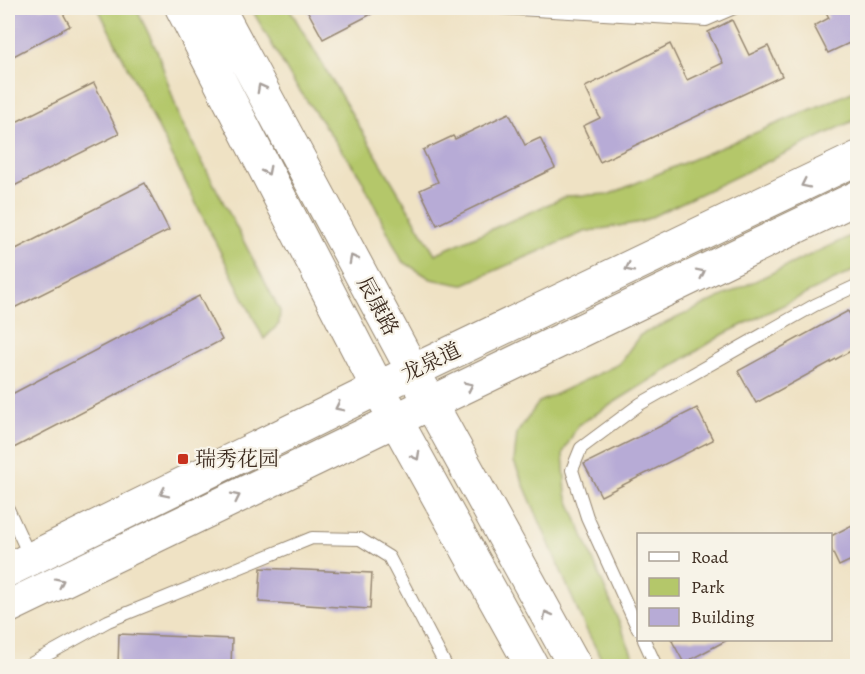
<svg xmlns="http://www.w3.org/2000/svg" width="865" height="674" font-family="Alegreya,'Noto Serif SC',serif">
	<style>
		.green { fill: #b4c76a; stroke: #787844; stroke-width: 1.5 }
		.building { fill: #b7abd6 }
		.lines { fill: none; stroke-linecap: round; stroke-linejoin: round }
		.lane-casing { stroke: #958671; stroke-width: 14 }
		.secondary-casing { stroke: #958671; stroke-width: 35 }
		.lane { stroke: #fff; stroke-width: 12 }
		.secondary { stroke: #fff; stroke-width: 33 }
		.oneway { stroke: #a79f9a }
		.poi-dot { fill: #c8321e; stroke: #f7f3e8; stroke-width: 2 }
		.labels { text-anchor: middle; stroke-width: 4.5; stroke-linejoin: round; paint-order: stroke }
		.street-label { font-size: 21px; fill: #3b2a1e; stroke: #f7f3e8 }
		.poi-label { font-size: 21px; fill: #3b2a1e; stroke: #f7f3e8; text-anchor: start }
	</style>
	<rect width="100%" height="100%" fill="#f7f3e8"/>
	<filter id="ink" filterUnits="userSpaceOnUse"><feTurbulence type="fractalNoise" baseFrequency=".0167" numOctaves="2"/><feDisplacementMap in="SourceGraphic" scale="12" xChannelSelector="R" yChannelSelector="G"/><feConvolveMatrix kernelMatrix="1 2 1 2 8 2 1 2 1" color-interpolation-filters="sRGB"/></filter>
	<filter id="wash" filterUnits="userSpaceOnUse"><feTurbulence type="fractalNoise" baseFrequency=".008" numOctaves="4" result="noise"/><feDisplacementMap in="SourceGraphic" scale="24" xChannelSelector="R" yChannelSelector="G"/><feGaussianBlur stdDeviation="1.35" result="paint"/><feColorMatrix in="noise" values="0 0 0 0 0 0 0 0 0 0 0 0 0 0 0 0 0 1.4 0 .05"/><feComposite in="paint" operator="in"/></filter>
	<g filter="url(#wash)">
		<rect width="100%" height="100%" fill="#efe2c4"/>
		<path class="green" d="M98,8h38l22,45 22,66 100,192 -1,13 -15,15z
			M251,8h38l146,246 132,-58 43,-2 247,-104v29l-216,103 -57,10 -122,53 -31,-6 -29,-18 -42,-85 -67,-95z
			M857,233v36l-133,65 -146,91 -15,28 3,41 71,172h-32l-21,-41 -70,-163 3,-29 22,-31 80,-38 21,-29z"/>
		<g id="blocks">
			<path class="building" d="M8,8h52l10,18 -62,33z
				M306,8h77l-60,31z
				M824,8h34v31l-30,14 -14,-27 15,-8z
				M732,20l17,35 19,-9 14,30 -182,86 -17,-36 17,-8 -15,-31 85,-43 17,36 36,-17 -15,-31z
				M94,83l25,51 -111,55v-63z
				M509,113l16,32 15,-7 15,30 -118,57 -17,-35 18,-8 -15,-32 30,-14 2,3z
				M145,183l24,47 -161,81v-58z
				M199,296l23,44 -214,111v-55z
				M848,311l10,17v19l-102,56 -18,-32z
				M697,408l16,32 -112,56 -17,-32z
				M858,522v35l-19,9 -8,-17v-13z
				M261,568l111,5 -2,36 -111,-7z
				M119,634l113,5 -1,27h-113z
				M671,639h58l-45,24z"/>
		</g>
	</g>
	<g filter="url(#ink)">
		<use href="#blocks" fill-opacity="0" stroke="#958671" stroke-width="1.5"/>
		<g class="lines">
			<defs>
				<path id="lane" d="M500,8l206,12 28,-12
					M8,509l22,48
					M638,629l-51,-112 -15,-47 9,-22 59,-44 175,-99 43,-20
					M644,640l12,26
					M27,666l81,-45 204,-83 48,1 29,18 57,109"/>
				<path id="secondary" d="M182,8l196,380 154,278
					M218,8l195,363 162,295
					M8,570l405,-199 445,-213
					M8,607l850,-410"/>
			</defs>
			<use href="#lane" class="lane-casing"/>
			<use href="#secondary" class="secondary-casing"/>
			<use href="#lane" class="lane"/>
			<use href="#secondary" class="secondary"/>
		</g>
		<defs><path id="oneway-chevron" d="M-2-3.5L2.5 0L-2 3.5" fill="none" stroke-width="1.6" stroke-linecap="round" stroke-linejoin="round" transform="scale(1.5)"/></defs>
		<g class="oneway">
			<use href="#oneway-chevron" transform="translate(261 88) rotate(-118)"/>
			<use href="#oneway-chevron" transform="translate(267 171) rotate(63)"/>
			<use href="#oneway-chevron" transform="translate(805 184) rotate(154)"/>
			<use href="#oneway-chevron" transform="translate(353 259) rotate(-118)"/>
			<use href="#oneway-chevron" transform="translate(629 268) rotate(154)"/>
			<use href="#oneway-chevron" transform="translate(701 273) rotate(-26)"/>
			<use href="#oneway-chevron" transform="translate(469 386) rotate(-26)"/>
			<use href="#oneway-chevron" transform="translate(339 407) rotate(154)"/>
			<use href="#oneway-chevron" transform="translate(416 456) rotate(61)"/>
			<use href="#oneway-chevron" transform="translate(164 493) rotate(154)"/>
			<use href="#oneway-chevron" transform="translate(236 497) rotate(-26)"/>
			<use href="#oneway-chevron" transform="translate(60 582) rotate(-26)"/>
			<use href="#oneway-chevron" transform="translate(547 615) rotate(-119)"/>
		</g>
	</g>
	<rect class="poi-dot" x="177" y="453" width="12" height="12" rx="3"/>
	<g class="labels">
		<g class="street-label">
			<text transform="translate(378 306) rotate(62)" y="7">辰康路</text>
			<text transform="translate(431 362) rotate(-26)" y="7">龙泉道</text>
		</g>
		<g class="poi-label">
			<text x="195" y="466">瑞秀花园</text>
		</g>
	</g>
	<rect width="865" height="674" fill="none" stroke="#f7f3e8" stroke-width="30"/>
	<rect x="637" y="533" width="195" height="108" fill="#f7f3e8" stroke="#aca397" stroke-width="1.5"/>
	<rect x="649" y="552" width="30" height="9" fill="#ffffff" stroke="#aca397" stroke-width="1.5"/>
	<text x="691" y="563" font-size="18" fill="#3b2a1e">Road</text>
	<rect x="649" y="578" width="30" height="18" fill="#b4c76a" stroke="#aca397" stroke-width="1.5"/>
	<text x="691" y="593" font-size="18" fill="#3b2a1e">Park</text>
	<rect x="649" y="608" width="30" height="18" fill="#b7abd6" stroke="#aca397" stroke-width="1.5"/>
	<text x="691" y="623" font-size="18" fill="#3b2a1e">Building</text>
</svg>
